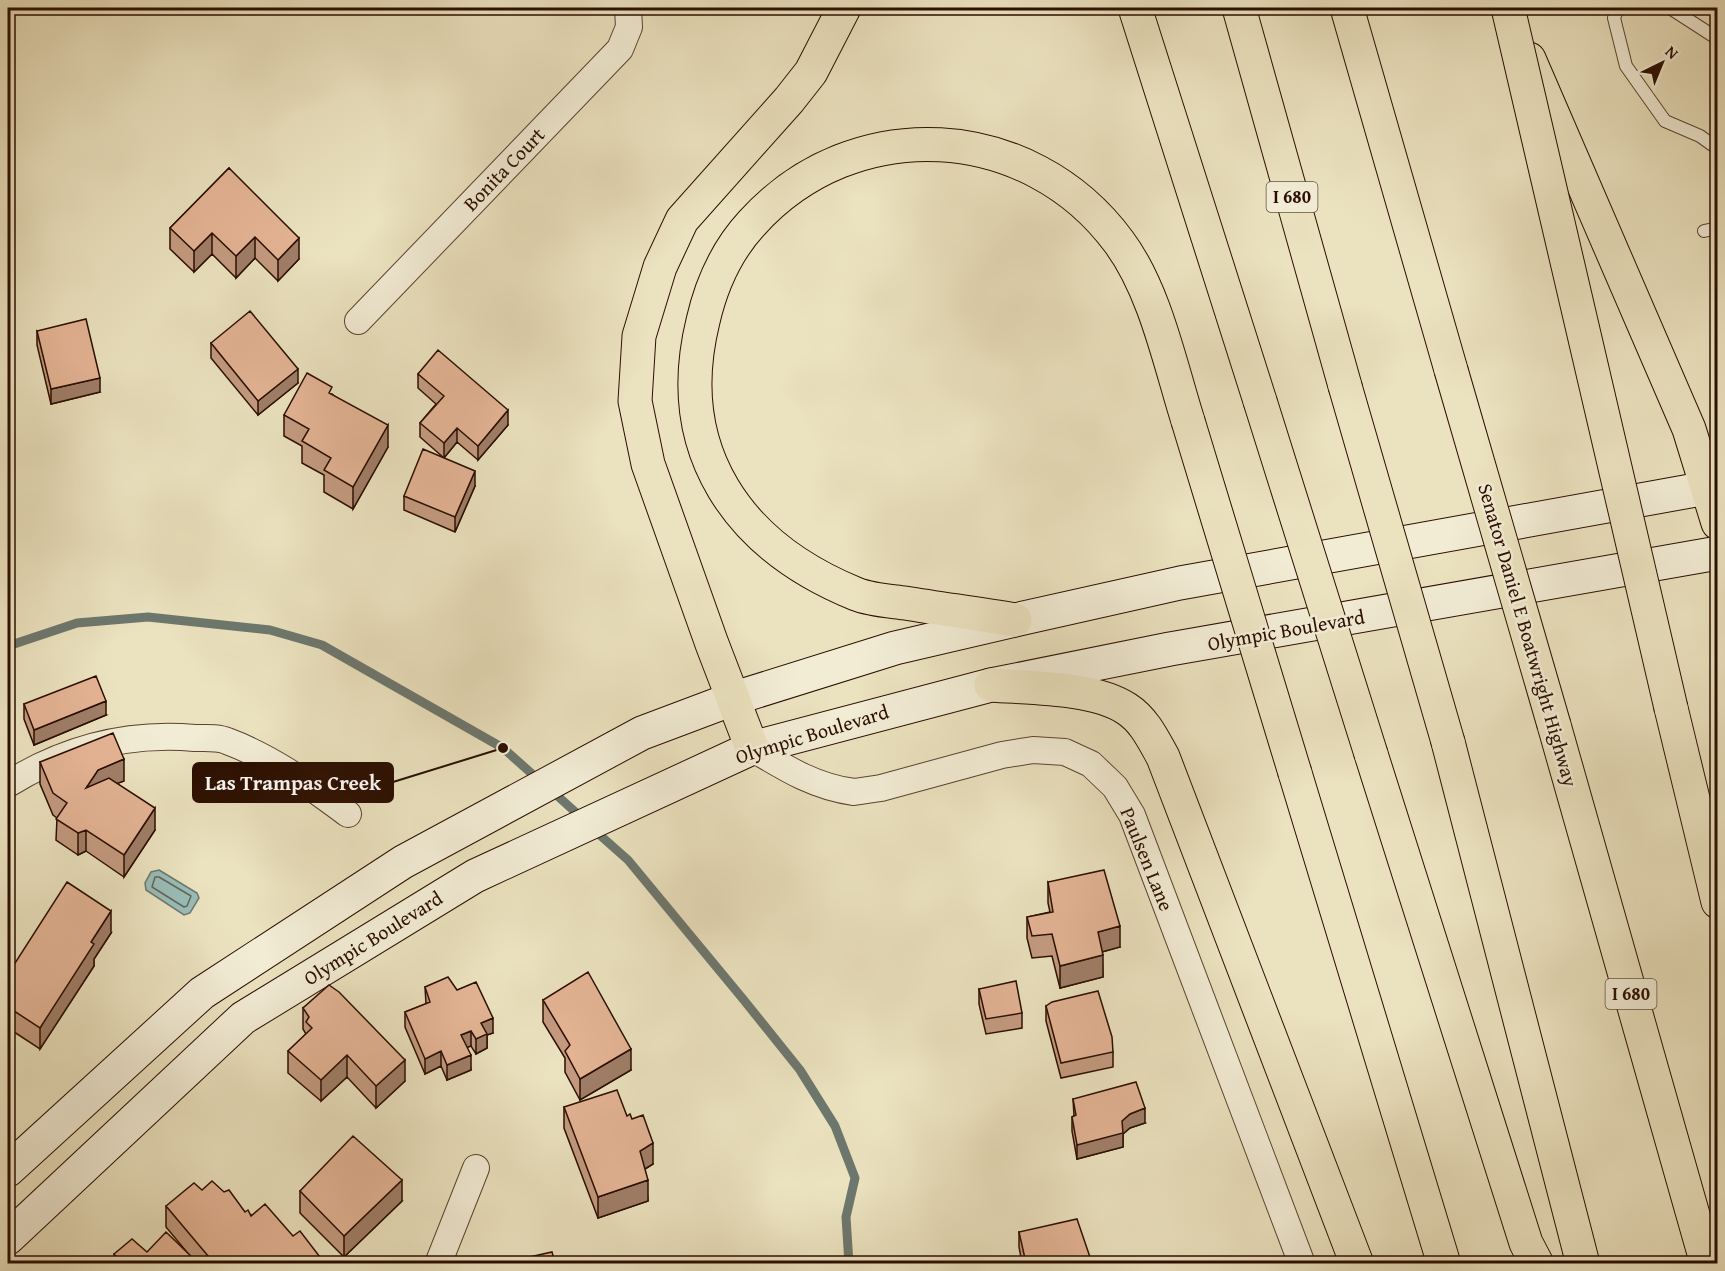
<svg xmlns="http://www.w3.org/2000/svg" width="1725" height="1271" font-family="'Gentium Book Plus',serif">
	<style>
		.water { fill: #99bdb7; stroke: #6d776e; stroke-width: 1.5 }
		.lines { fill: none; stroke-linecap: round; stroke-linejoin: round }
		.shore { stroke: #62665c; stroke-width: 1.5 }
		.stream { stroke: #6d776e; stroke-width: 9 }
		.service-casing { stroke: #5b4330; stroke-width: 14 }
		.minor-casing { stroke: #5b4330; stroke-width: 28 }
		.secondary-casing { stroke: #2b0e00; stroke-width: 35 }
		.motorway-casing { stroke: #2b0e00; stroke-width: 35 }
		.service { stroke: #f2ecd5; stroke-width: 12 }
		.minor { stroke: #f2ecd5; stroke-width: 26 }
		.secondary { stroke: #f2ecd5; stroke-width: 33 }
		.motorway { stroke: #ebe2bf; stroke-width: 33 }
		.motorway-bridge-casing { stroke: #2b0e00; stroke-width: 35; stroke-linecap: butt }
		.motorway-bridge { stroke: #ebe2bf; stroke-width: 33 }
		.wall { fill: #c49b80; stroke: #2b0e00; stroke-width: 1.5 }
		.shaded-wall { fill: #a07e68; stroke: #2b0e00; stroke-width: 1.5 }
		.building { fill: #e4b495; stroke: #2b0e00; stroke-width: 1.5 }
		.labels { text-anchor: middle; stroke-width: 5; stroke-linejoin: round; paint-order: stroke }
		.shield { fill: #f2ecd5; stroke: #675140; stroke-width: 1.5 }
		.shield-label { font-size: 18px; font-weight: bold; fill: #2b0e00 }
		.street-label { font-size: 20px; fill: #2b0e00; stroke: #f2ecd5 }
		.leader { fill: none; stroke: #2b0e00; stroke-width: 2 }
		.callout-dot { fill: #2b0e00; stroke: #f2ecd5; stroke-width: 2 }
		.callout { fill: #2b0e00; stroke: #2b0e00; stroke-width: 2 }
		.callout-label { font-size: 21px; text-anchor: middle; font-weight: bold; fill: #fff }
	</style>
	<rect width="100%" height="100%" fill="#ebe2bf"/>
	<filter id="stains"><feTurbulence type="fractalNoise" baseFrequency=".00333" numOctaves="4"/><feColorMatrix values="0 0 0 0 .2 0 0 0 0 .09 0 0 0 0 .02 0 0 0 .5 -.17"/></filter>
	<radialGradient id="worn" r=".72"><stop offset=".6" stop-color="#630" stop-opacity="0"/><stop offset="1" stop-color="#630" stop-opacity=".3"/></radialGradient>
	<path class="water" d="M159,870l38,23 2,5 -9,15 -6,2 -38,-25 -1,-7 6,-11z"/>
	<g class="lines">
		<path class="shore" d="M155,877h4l32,19 -4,10 -3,1 -32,-20z"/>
		<path class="stream" d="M8,646l69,-23 71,-6 122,13 52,15 181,103 37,33
			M551,790l32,29
			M593,829l35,31 115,139 57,71 35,56 20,52 -9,39 3,47"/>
		<defs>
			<path id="service" d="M1618,8l-4,10 12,48 39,55 35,15 18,13
				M1670,8l48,31
				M1704,231l14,-3"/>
			<path id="minor" d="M358,321l262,-272 9,-22 -1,-19
				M752,748c33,20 63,39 102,44l27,-4 121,-33 31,-5 32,2 26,12 24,23 17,28 170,449
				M8,784c58,-36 119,-52 187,-46 11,0 23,-1 32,3 46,17 83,45 121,73
				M438,1264l38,-96"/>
			<path id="secondary" d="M8,1170l194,-177 201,-131 239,-129 93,-35 160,-50 120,-28 165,-37 538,-97
				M8,1238l235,-220 232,-142 277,-128 239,-63 179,-36 548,-96"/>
			<path id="motorway" d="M1135,8l125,393
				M1239,8l106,378
				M1347,8l104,362
				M1529,59l160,370 29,94
				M1015,620c-36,-6 -73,-11 -110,-17 -15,-2 -34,-3 -49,-9 -118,-48 -185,-143 -153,-273 8,-35 24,-71 49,-98 102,-113 278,-102 367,19 36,48 51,122 69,179
				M991,685c38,3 104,2 136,24 17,11 26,30 36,48l194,507
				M1671,708l47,194
				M1554,725l153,539
				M1448,742l135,522
				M752,748l-40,-104 -64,-180 -13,-63 4,-65 21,-69 22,-47 107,-120 22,-28 33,-64
				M1371,754l155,489 11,21
				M1295,773l149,491"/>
		</defs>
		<use href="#service" class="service-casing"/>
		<use href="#minor" class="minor-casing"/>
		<use href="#secondary" class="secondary-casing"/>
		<use href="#motorway" class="motorway-casing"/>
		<use href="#service" class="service"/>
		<use href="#minor" class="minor"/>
		<use href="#secondary" class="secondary"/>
		<use href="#motorway" class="motorway"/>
		<defs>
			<path id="motorway-bridge" d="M1508,8l163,700
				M1451,370l103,355
				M1345,386l103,356
				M1260,401l111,353
				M1188,421l107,352"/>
		</defs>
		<use href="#motorway-bridge" class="motorway-bridge-casing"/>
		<use href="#motorway-bridge" class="motorway-bridge"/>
	</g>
	<path class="wall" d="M229,168l70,91 -21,22 -23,-23 -19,20 -24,-24 -18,18 -24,-23v-21z
		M37,331l63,61 -49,12 -14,-59z
		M211,343l87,40 -40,32 -47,-57z
		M418,374l90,51 -30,35 -21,-18 -13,16 -24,-21v-14l16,-19 -18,-16z
		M332,394l56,53 -35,62 -29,-17v-17l-22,-12v-17l-18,-10v-21z
		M475,486l-20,46 -51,-22v-14z
		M24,704l82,11 -72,30 -10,-26z
		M40,762l84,19 -7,2 38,47 -31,47 -38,-26 -8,4 -22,-15 1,-22 -4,-3 -13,-31z
		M1048,882l72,65 -18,5 1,25 -43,11 -8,-32 -20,2 -5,-20v-21l23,-5 -2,-9z
		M111,933l-17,26v7l-54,83 -32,-21v-54z
		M425,987l32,3 36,43 -6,2v13l-11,6 -5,-8 -4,1 4,23 -24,10 -6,-14 -16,8 -20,-47v-15l21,-8z
		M979,989l43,24v15l-36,6 -7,-30z
		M543,1000l88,70 -51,30 -15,-28v-14l-22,-36z
		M1046,1006l67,46v15l-52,11 -15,-57z
		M303,1008l102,73 -29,27 -29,-31 -26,24 -33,-28v-22l18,-17 -3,-5z
		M1073,1099l72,24 -15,5 -7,6v13l-46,12 -5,-28v-14l2,-1z
		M564,1107l63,9 5,3 21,45 -8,5 3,32 -50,17 -34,-90z
		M202,1190l91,46 30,27h-209v-9l33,-2 44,5 -25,-30v-21z
		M300,1191l102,10 -58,56 -44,-44z
		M1019,1232l73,31h-70l-3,-16z"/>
	<path class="shaded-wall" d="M212,233v21l-18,18v-21z
		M255,237v21l-19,20v-22z
		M299,238v21l-21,22v-21z
		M298,369v14l-40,32v-14z
		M100,378v14l-49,12v-15z
		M508,410v15l-30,35v-14z
		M388,425v22l-35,62v-22z
		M457,428v14l-13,16v-15z
		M475,471v15l-20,46v-15z
		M106,701v14l-72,30v-15z
		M124,759v22l-26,10 -12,-3 12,-18z
		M155,808v22l-31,47v-22z
		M86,830v21l-8,4v-22z
		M111,911v22l-17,26v7l-54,83v-21l51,-86z
		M1120,926v21l-22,6v-21z
		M1103,955v22l-43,11v-22z
		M493,1018v15l-6,2v13l-11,6v-15l5,-16z
		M471,1031v15l-10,4v-15z
		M631,1049v21l-51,30v-21z
		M441,1051v15l-16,8v-15z
		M347,1055v22l-26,24v-21z
		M471,1055v15l-24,10v-15z
		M405,1060v21l-29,27v-22z
		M1145,1108v15l-15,5 -7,6v13l-46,12v-14l45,-24 8,-7z
		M653,1143v21l-13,8v-21z
		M402,1180v21l-58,56v-21z
		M648,1180v21l-50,17v-21z"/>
	<path class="building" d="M229,168l70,70 -21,22 -23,-23 -19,19 -24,-23 -18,18 -24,-23z
		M250,311l48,58 -40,32 -47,-58z
		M86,319l14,59 -49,11 -14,-58z
		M438,350l70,60 -30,36 -21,-18 -13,15 -24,-20 24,-27 -26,-22z
		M307,373l25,14 -3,6 59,32 -35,62 -29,-17 7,-12 -29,-17 7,-12 -25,-14z
		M423,449l52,22 -20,46 -51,-21z
		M96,676l10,25 -72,29 -10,-26z
		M113,733l11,26 -26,11 -12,18 23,-10 46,30 -31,47 -38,-25 -8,3 -22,-14 11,-16 -14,-10 -13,-31z
		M1104,870l16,56 -22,6 5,23 -43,11 -8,-32 -20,2 -5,-19 26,-5 -5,-30z
		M67,882l44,29 -20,31 3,2 -54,84 -32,-21v-33z
		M588,972l43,77 -51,30 -15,-28 5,-6 -27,-45z
		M448,977l9,13 19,-8 17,36 -12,5 6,11 -11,5 -5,-8 -10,4 10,20 -24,10 -6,-14 -16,8 -20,-47 25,-10 -5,-15z
		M1016,981l6,32 -36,6 -7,-30z
		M329,985l10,7 66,68 -29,26 -29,-31 -26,25 -33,-29 24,-23 -6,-6 3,-5 -6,-9z
		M1098,991l14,46 1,15 -52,11 -15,-57 6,-4z
		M1136,1082l9,26 -15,6 -8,7 1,12 -46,12 -5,-28 4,-2 -3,-16z
		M617,1090l10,26 3,-2 2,5 11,-4 10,28 -13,8 8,29 -50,17 -34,-90z
		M353,1136l49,44 -58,56 -44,-45z
		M212,1181l12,11 5,-2 16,22 3,-2 3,6 14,-12 28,32 7,-5 23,30 -4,2h-105l-48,-57 28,-23 8,7z
		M1077,1219l15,44h-66l-7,-31z
		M166,1232l32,31h-75l-9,-9 18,-15 15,13z
		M552,1252l3,11h-38l-1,-3z
		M203,1259l4,4h-9z"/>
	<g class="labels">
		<g class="shield">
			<rect x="1266.5" y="182" width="51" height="30" rx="4.5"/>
			<rect x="1605.5" y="979" width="51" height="30" rx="4.5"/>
		</g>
		<g class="shield-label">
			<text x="1292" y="203">I 680</text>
			<text x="1631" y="1000">I 680</text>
		</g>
		<g class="street-label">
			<text transform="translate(504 169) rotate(-46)" y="7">Bonita Court</text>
			<text transform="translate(1286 630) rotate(-10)" y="7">Olympic Boulevard</text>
			<text transform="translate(1528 635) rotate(74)" y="7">Senator Daniel E Boatwright Highway</text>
			<text transform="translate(812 734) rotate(-17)" y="7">Olympic Boulevard</text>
			<text transform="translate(1147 859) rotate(68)" y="7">Paulsen Lane</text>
			<text transform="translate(373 938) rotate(-32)" y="7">Olympic Boulevard</text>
		</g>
	</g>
	<path class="leader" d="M503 748L393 782"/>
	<circle class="callout-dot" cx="503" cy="748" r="6"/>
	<rect class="callout" x="193" y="763" width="200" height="39" rx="6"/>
	<g class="callout-label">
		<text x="293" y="790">Las Trampas Creek</text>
	</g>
	<rect width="1725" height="1271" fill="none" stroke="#ebe2bf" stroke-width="30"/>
	<rect x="9" y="9" width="1707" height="1253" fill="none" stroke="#2b0e00" stroke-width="3"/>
	<rect x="15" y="15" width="1695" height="1241" fill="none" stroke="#2b0e00" stroke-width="1.5"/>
	<g transform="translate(1662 63) rotate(43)" stroke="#f2ecd5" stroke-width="4.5" paint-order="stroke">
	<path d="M0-4.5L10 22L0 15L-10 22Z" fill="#2b0e00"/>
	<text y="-9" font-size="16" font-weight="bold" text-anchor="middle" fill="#2b0e00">N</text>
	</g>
	<rect width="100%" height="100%" filter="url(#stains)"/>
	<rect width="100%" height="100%" fill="url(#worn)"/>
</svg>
